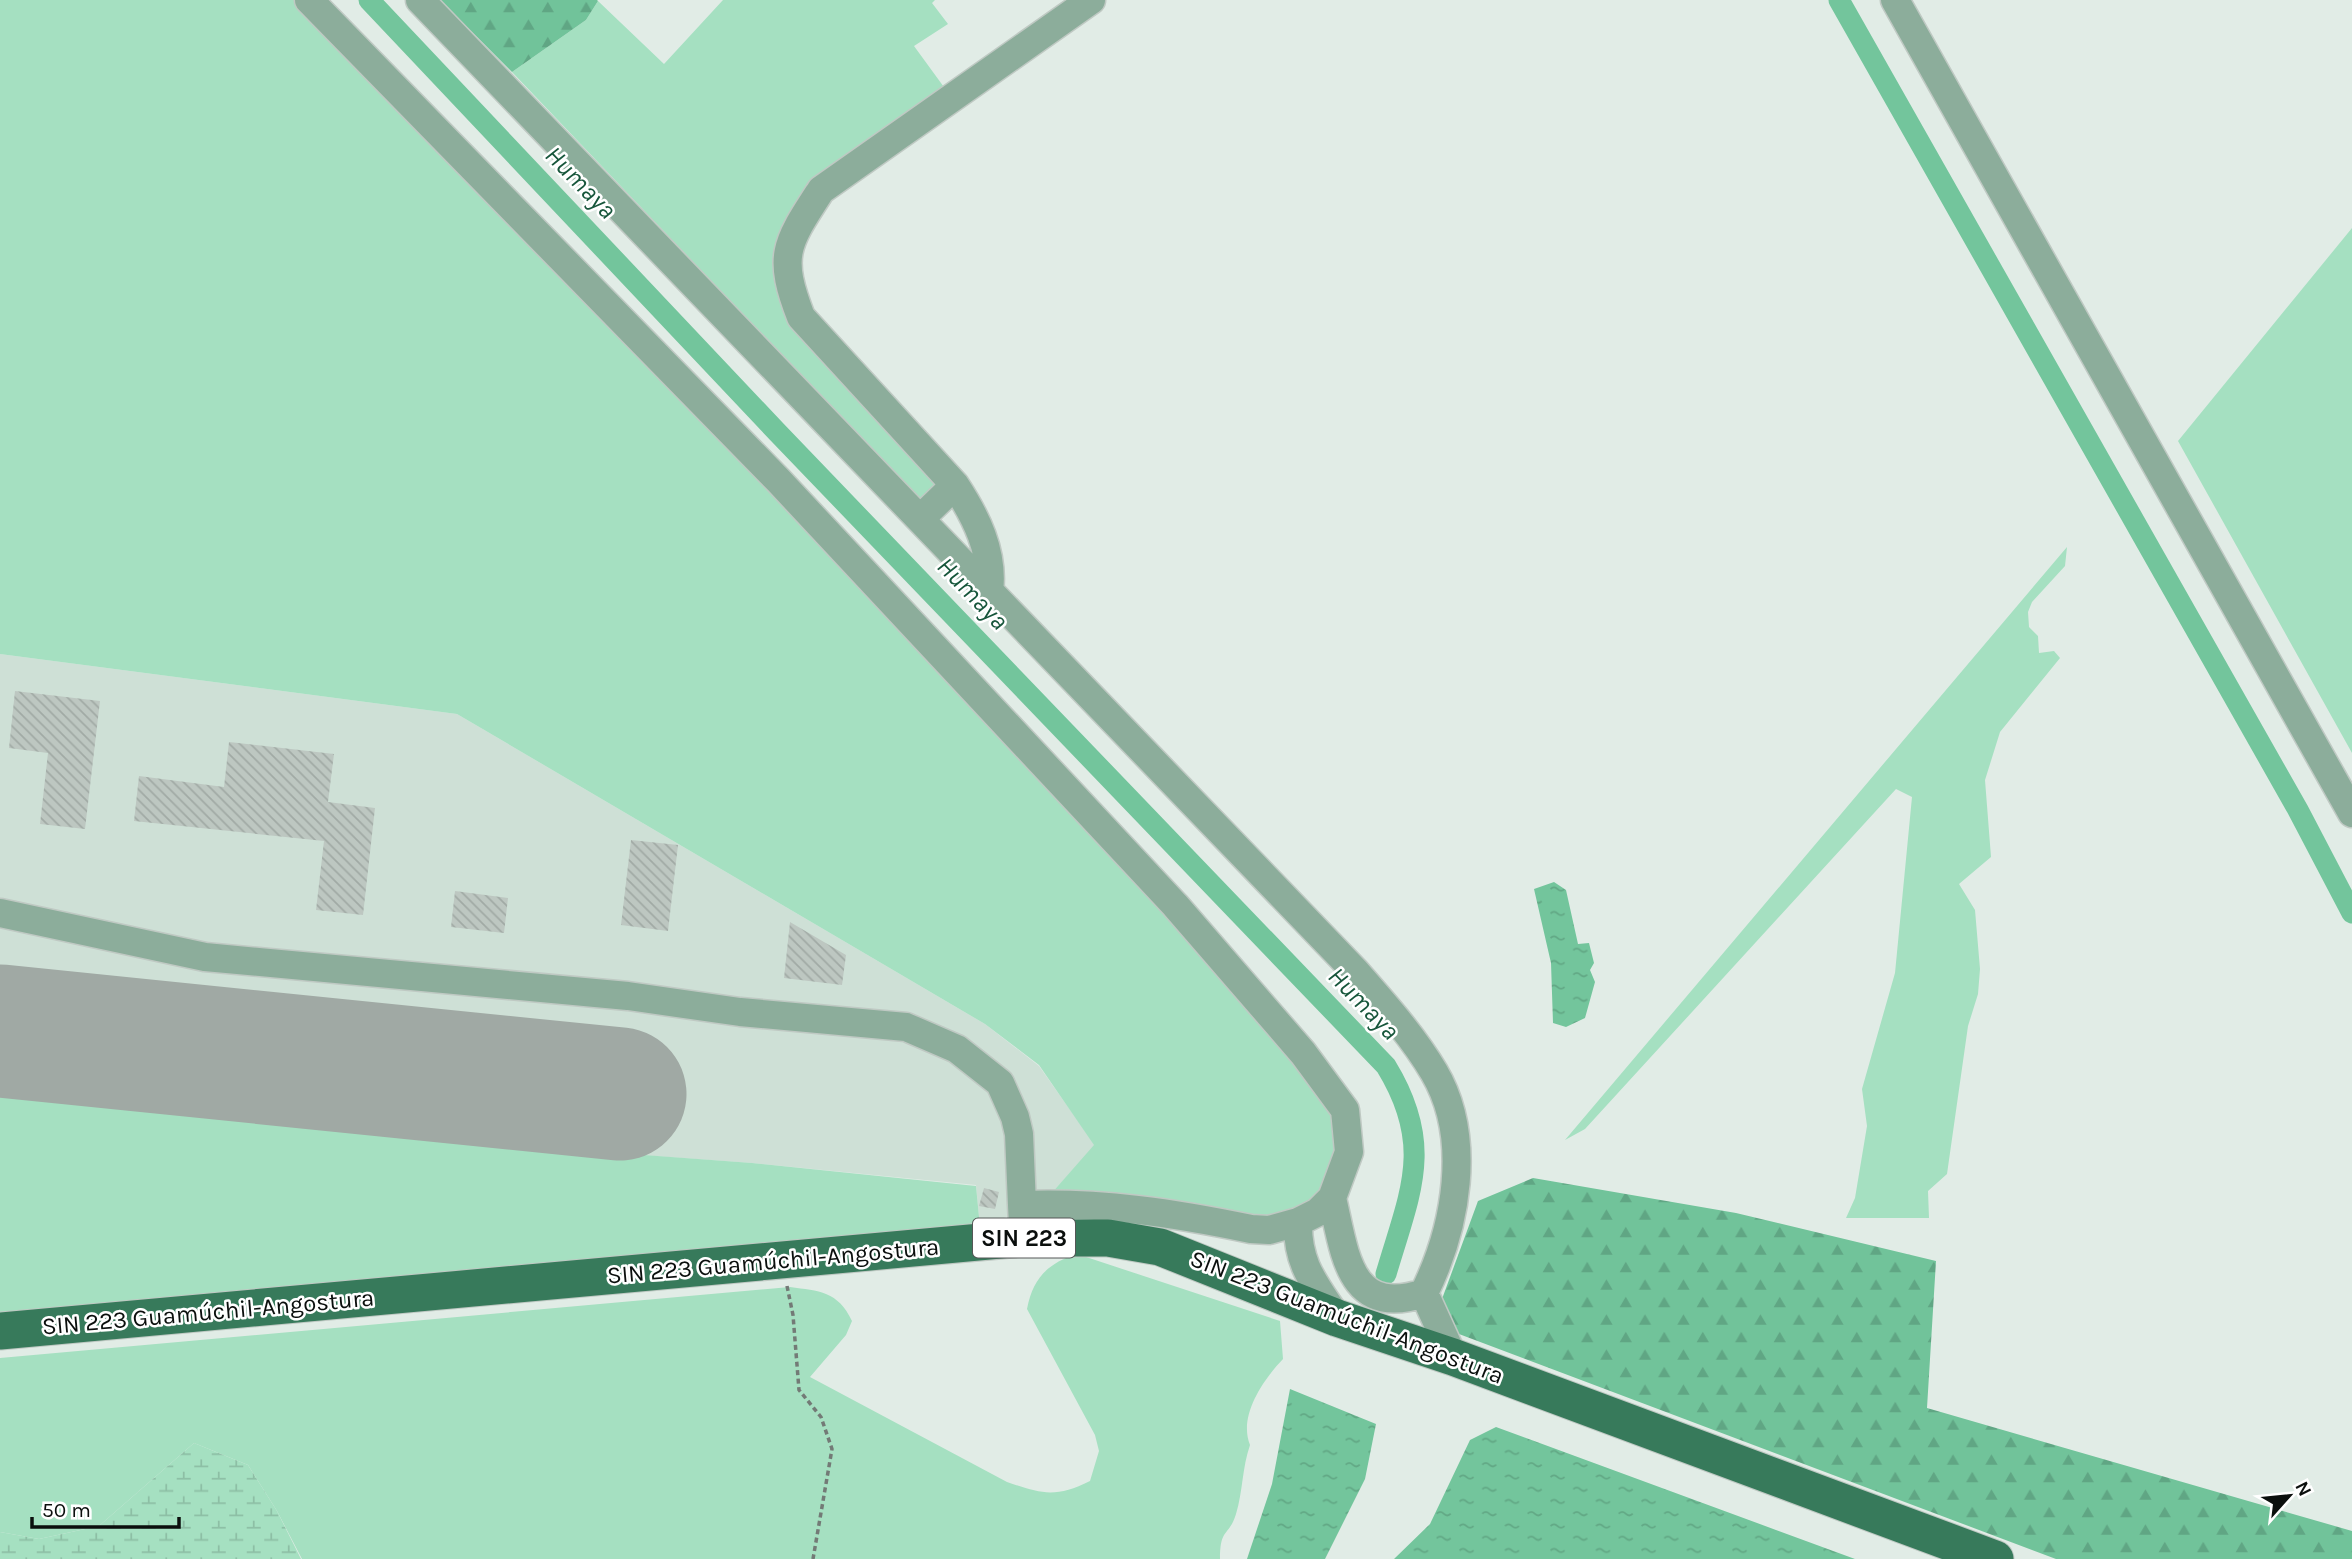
<svg xmlns="http://www.w3.org/2000/svg" width="2352" height="1559" font-family="Karla,sans-serif">
	<style>
		.built { fill: #cee0d6 }
		.green { fill: #a5e0c1 }
		.forest { fill: url(#forest-firs) }
		.wetland { fill: url(#wetland-marsh) }
		.water { fill: url(#water-ripples) }
		.lines { fill: none; stroke-linecap: round; stroke-linejoin: round }
		.canal { stroke: #73c59c; stroke-width: 21 }
		.runway { stroke: #a0a9a4; stroke-width: 133 }
		.building { fill: url(#building-back-hatch) }
		.minor-casing { stroke: #bfc9c3; stroke-width: 31 }
		.major-casing { stroke: #bfc9c3; stroke-width: 39 }
		.path { stroke: #737a76; stroke-width: 3.5; stroke-dasharray: 5 3.5; stroke-linecap: butt }
		.minor { stroke: #8cad9b; stroke-width: 28 }
		.major { stroke: #377a5b; stroke-width: 37 }
		.labels { text-anchor: middle; stroke-width: 5; stroke-linejoin: round; paint-order: stroke }
		.shield { fill: #fff; stroke: #545756; stroke-width: 2 }
		.shield-label { font-size: 23px; font-weight: bold; fill: #0b0f0d }
		.street-label { font-size: 24px; fill: #0b0f0d; stroke: #fff }
		.water-label { font-size: 26px; font-style: italic; fill: #17563b; stroke: #fff }
	</style>
	<defs>
		<pattern id="forest-firs" width="22" height="20" patternUnits="userSpaceOnUse" patternTransform="scale(1.75)"><rect width="22" height="20" fill="#71c39a"/><path d="M5 1l3.5 6h-7zM16 11l3.5 6h-7z" fill="#60a684"/></pattern>
		<pattern id="wetland-marsh" width="20" height="14" patternUnits="userSpaceOnUse" patternTransform="scale(1.75)"><rect width="20" height="14" fill="#a5e0c1"/><path d="M1 5h8M5 5V1M11 12h8M15 12V8" fill="none" stroke="#8dbfa5"/></pattern>
		<pattern id="water-ripples" width="26" height="14" patternUnits="userSpaceOnUse" patternTransform="scale(1.75)"><rect width="26" height="14" fill="#73c59c"/><path d="M2 4q2-2 4 0t4 0M15 11q2-2 4 0t4 0" fill="none" stroke="#62a885"/></pattern>
		<pattern id="building-back-hatch" width="6" height="6" patternUnits="userSpaceOnUse" patternTransform="scale(1.75)"><rect width="6" height="6" fill="#bdc7c1"/><path d="M-1 5l2 2M0 0l6 6M5-1l2 2" fill="none" stroke="#a1aaa5"/></pattern>
	</defs>
	<rect width="100%" height="100%" fill="#e1ece6"/>
	<path class="built" d="M0,654l457,60 528,310 54,42 56,79 -52,58 -63,24 -4,-42 -224,-22 -752,-54z"/>
	<path class="green" d="M0,0h305l467,477 576,633 -1,59 -37,52 -267,-18 51,-58 -55,-80 -54,-41 -528,-310 -457,-60z
		M723,0h212l-3,3 16,21 -34,22 43,59 -127,83 -45,84 155,209 -19,20 -409,-429 74,-52 12,-19 66,63z
		M2352,228v525l-174,-312z
		M2067,547l-2,19 -33,36 -4,10 1,15 9,9 1,17 15,-2 6,7 -60,74 -15,48 6,77 -32,27 16,26 5,59 -2,25 -10,32 -21,148 -19,17 1,27h-83l9,-20 12,-72 -5,-37 33,-116 17,-176 -16,-8 -311,340 -20,11z
		M0,1055l617,61v37l135,10 224,23 4,41 -980,87z
		M1077,1254l203,67 3,38c-19,20 -45,56 -33,86 -8,23 -7,46 -14,69 -7,23 -16,13 -16,45h-918l-25,-48 -29,-46 -54,-22 -95,83 -60,13 -39,-7v-174l790,-71c29,4 48,4 62,34l-6,14 -36,42 197,105c34,12 49,16 83,-1l9,-30 -4,-16 -68,-126c6,-31 21,-46 50,-55z"/>
	<path class="forest" d="M440,0h157l1,1 -12,19 -74,52z
		M1533,1178l203,35 200,48 -9,147 425,123v28h-296l-605,-228 -9,-32 36,-98z"/>
	<path class="wetland" d="M194,1443l54,22 29,46 24,48h-301v-27l39,7 60,-13z"/>
	<path class="water" d="M1554,882l12,8 12,54 11,-1 5,20 -4,7 5,12 -10,36 -19,9 -13,-4 -2,-60 -17,-74z
		M1290,1389l86,35 -11,55 -40,80h-78l25,-75z
		M1496,1427l359,132h-461l36,-35 40,-84z"/>
	<g class="lines">
		<path class="canal" d="M369,0l408,432 609,634c49,80 24,126 0,208
			M1839,0l459,810 54,103"/>
		<path class="runway" d="M0,1031l620,63"/>
	</g>
	<path class="building" d="M15,691l85,10 -15,128 -45,-5 8,-71 -39,-5z
		M229,742l105,12 -6,48 47,6 -12,107 -47,-5 8,-69 -190,-20 5,-45 85,11z
		M631,840l47,5 -10,86 -47,-6z
		M455,891l53,7 -4,35 -53,-6z
		M790,922l56,33 -4,30 -58,-7z
		M984,1188l15,4 -4,17 -16,-3z"/>
	<g class="lines">
		<defs>
			<path id="minor" d="M309,0l469,480 397,425 128,148 42,57 4,42 -17,46 -14,14 -20,10c-1,43 17,62 39,96
				M420,0l935,971c28,32 57,64 79,101 39,66 22,156 -10,221 -75,25 -79,-39 -92,-95
				M1895,0l457,813
				M920,519l35,-34
				M989,592c5,-40 -13,-75 -34,-107l-154,-168c-24,-62 -15,-73 20,-127l270,-190
				M0,913l205,44 423,39 112,16 166,15 51,22 43,34 15,34 4,17 3,71
				M1023,1224l-1,-19c79,-3 152,8 229,24l18,1 29,-8
				M1424,1293l29,64"/>
			<path id="major" d="M0,1331l1024,-93h84l52,9 177,71 116,39 542,202"/>
		</defs>
		<use href="#minor" class="minor-casing"/>
		<use href="#major" class="major-casing"/>
		<path class="path" d="M787,1286l6,29 6,75 22,27 11,32 -19,110"/>
		<use href="#minor" class="minor"/>
		<use href="#major" class="major"/>
	</g>
	<g class="labels">
		<rect class="shield" x="973" y="1218.5" width="102" height="39" rx="5"/>
		<g class="shield-label">
			<text x="1024" y="1246">SIN 223</text>
		</g>
		<g class="street-label">
			<text transform="translate(773 1261) rotate(-5)" y="8">SIN 223 Guamúchil-Angostura</text>
			<text transform="translate(208 1312) rotate(-5)" y="8">SIN 223 Guamúchil-Angostura</text>
			<text transform="translate(1347 1317) rotate(21)" y="8">SIN 223 Guamúchil-Angostura</text>
		</g>
		<g class="water-label">
			<text transform="translate(581 182) rotate(46)" y="9">Humaya</text>
			<text transform="translate(973 593) rotate(46)" y="9">Humaya</text>
			<text transform="translate(1364 1003) rotate(46)" y="9">Humaya</text>
		</g>
	</g>
	<g transform="translate(2289 1496) rotate(63)" stroke="#ffffff" stroke-width="5" paint-order="stroke">
	<path d="M0-5L12 26L0 18L-12 26Z" fill="#0b0f0d"/>
	<text y="-10" font-size="19" font-weight="bold" text-anchor="middle" fill="#0b0f0d">N</text>
	</g>
	<path d="M32 1517v10h147v-10" fill="none" stroke="#0b0f0d" stroke-width="3.5"/>
	<text x="42" y="1517" font-size="21" fill="#0b0f0d" stroke="#ffffff" stroke-width="5" paint-order="stroke">50 m</text>
</svg>
